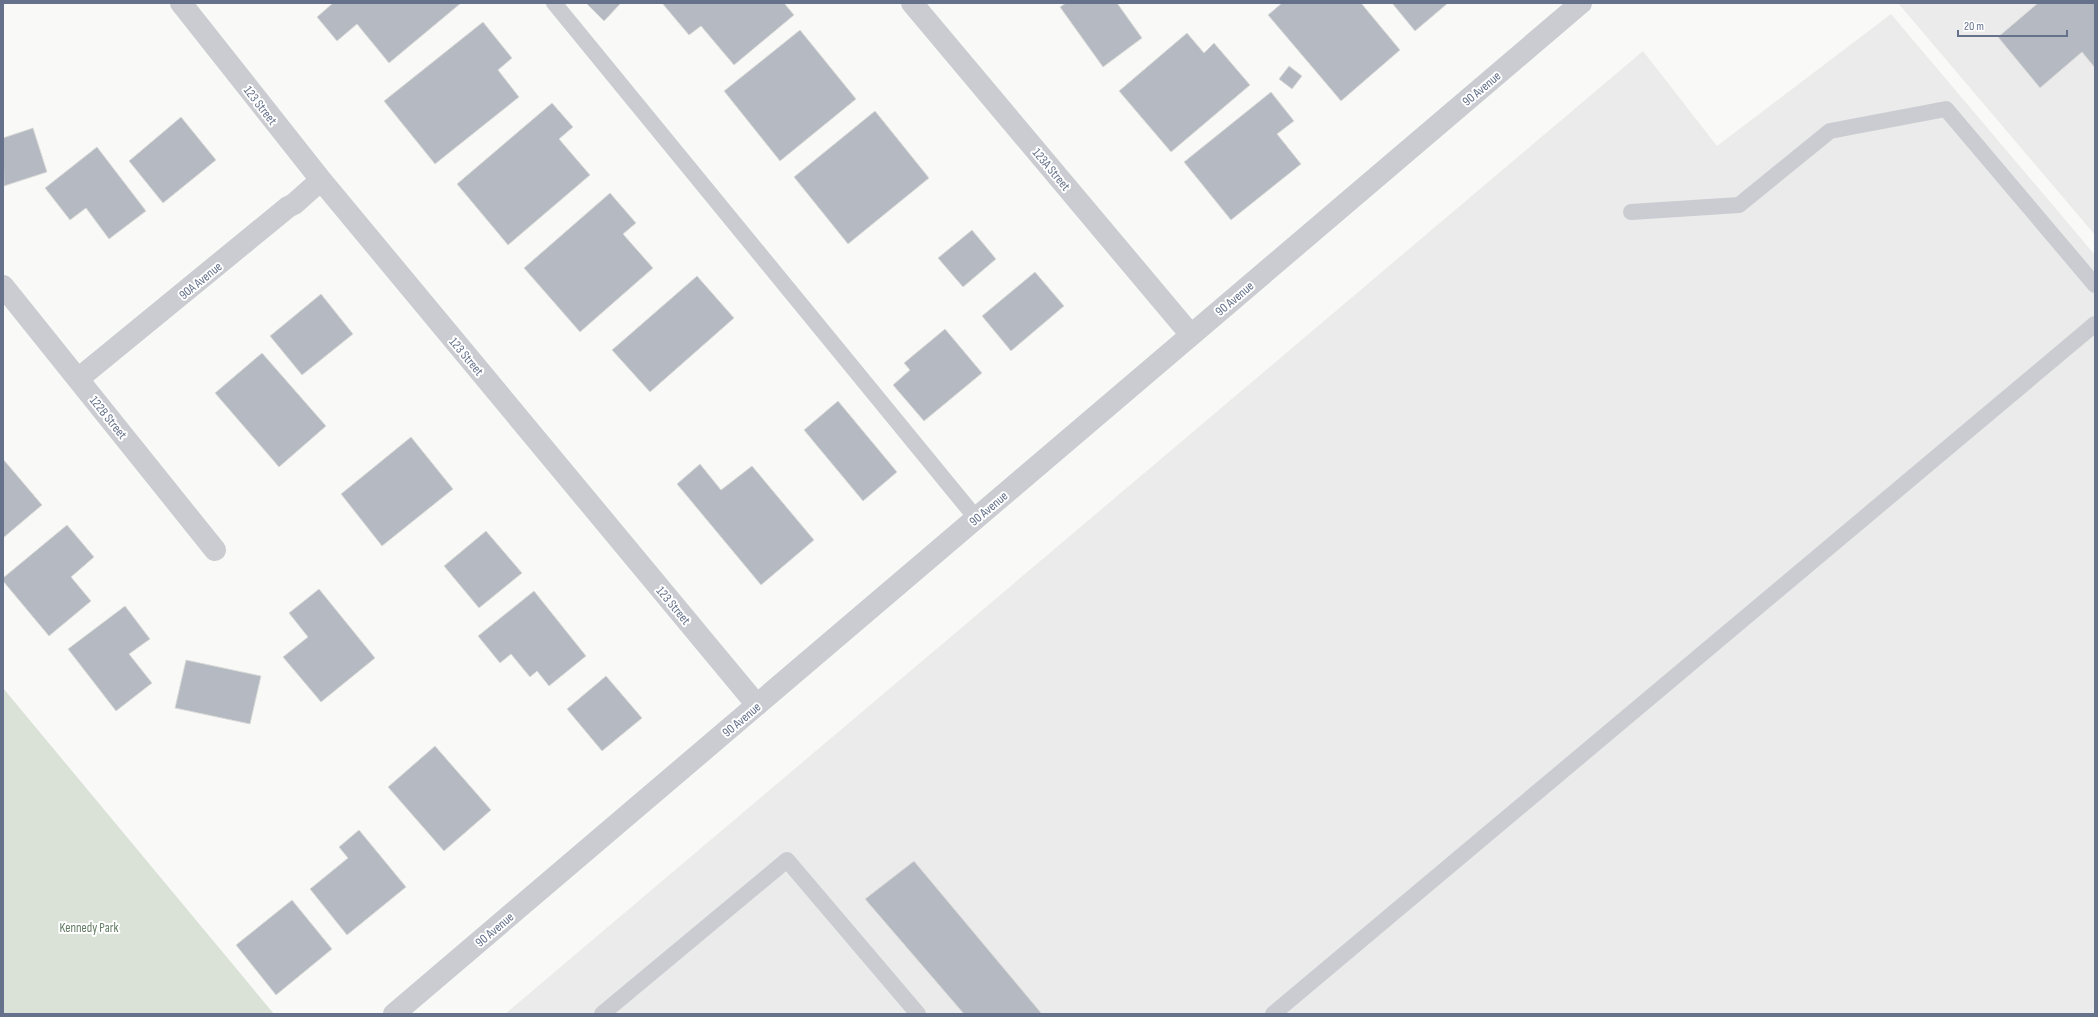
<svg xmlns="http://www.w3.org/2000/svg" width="2098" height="1017" font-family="'Sofia Sans Condensed',sans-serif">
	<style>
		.built { fill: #eaebea }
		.green { fill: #dae2d8 }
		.building { fill: #b4b9c2; stroke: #dbdcd9 }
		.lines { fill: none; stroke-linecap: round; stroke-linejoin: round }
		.lane { stroke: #caccd1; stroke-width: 16 }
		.street { stroke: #caccd1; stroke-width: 22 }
		.labels { text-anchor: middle; stroke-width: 4; stroke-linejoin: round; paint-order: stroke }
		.street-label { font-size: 13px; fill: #66728b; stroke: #fff }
		.park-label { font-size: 13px; fill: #627b63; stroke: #fff }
	</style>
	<rect width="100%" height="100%" fill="#f9faf7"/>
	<path class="built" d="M1898,3h197v232z
		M1891,14l204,241v759h-1590l1138,-963 74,95z"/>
	<path class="green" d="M3,688l266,320 5,6h-271z"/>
	<path class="building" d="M333,3h128l-72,60 -32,-39 -20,17 -20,-24z
		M586,3h35l-17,18z
		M662,3h122l10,12 -60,50 -33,-39 -12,9z
		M1066,3h51l25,35 -39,29 -43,-60z
		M1282,3h79l39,47 -59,51 -73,-86z
		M1392,3h56l-33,28z
		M2038,3h57v65l-13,-16 -42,36 -42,-51z
		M483,22l29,36 -14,12 21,27 -84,67 -51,-63z
		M800,30l56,69 -76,62 -56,-70z
		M1187,33l17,20 10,-10 36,42 -79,67 -52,-61z
		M1289,66l13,10 -10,13 -13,-10z
		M1271,92l23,29 -17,13 24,30 -70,56 -47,-58z
		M552,103l21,24 -14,12 31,36 -82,70 -51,-61z
		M875,111l54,67 -81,66 -54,-67z
		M181,117l35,43 -53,43 -34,-42z
		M33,128l14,44 -43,14 -1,-48z
		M97,147l49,64 -37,28 -23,-31 -16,12 -25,-32z
		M610,193l26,30 -13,11 30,34 -73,64 -56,-64z
		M972,230l24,29 -33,28 -25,-29z
		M1035,272l29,34 -53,45 -29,-35z
		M697,276l37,42 -84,74 -38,-42z
		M321,294l32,40 -51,41 -32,-39z
		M945,329l37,44 -58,48 -31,-36 17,-15 -6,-7z
		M262,353l64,73 -47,41 -64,-74z
		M838,401l59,71 -34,29 -59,-71z
		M411,437l42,52 -71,57 -41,-52z
		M3,459l39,46 -39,33z
		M700,464l21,26 31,-24 62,74 -53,45 -84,-101z
		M67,525l27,32 -23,20 20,24 -42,35 -46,-55v-3z
		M486,531l36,42 -43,35 -35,-42z
		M319,589l56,69 -54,44 -38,-45 25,-20 -19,-24z
		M534,591l52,65 -37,30 -12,-15 -7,6 -19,-23 -11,9 -22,-27z
		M125,606l25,33 -21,15 23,29 -36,28 -48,-62z
		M186,660l75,16 -11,48 -75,-16z
		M606,676l36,42 -40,33 -35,-42z
		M435,746l56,64 -47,41 -56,-64z
		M359,830l47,57 -59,48 -37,-46 38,-31 -9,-11z
		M914,861l128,153h-78l-99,-115z
		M292,900l40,49 -56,46 -40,-50z"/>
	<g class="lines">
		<path class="lane" d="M554,3l422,515
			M1631,212l108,-7 91,-74 116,-22 149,176
			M602,1014l185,-154 131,154
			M1273,1014l822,-690"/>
		<path class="street" d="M181,3l140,177 436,525
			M912,3l279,332
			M3,286l212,264
			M78,379l210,-172 6,-3 27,-24
			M394,1014l1187,-1011"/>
	</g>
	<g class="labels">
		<g class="street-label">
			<text transform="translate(1481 88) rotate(-40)" y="5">90 Avenue</text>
			<text transform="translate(261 105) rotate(52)" y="5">123 Street</text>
			<text transform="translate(1052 169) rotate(50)" y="5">123A Street</text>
			<text transform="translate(200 280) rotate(-39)" y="5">90A Avenue</text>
			<text transform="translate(1234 298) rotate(-40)" y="5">90 Avenue</text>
			<text transform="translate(467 356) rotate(50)" y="5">123 Street</text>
			<text transform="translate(109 417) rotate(51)" y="5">122B Street</text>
			<text transform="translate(988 508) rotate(-40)" y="5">90 Avenue</text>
			<text transform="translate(674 605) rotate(50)" y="5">123 Street</text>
			<text transform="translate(741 719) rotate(-40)" y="5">90 Avenue</text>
			<text transform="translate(494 929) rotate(-40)" y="5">90 Avenue</text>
		</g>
		<g class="park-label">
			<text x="89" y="932">Kennedy Park</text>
		</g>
	</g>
	<rect width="2098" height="1017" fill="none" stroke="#66728b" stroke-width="8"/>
	<path d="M1958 30v6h109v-6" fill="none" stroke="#66728b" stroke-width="2"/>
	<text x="1964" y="30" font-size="12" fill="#66728b" stroke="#ffffff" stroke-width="3" paint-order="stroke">20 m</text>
</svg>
